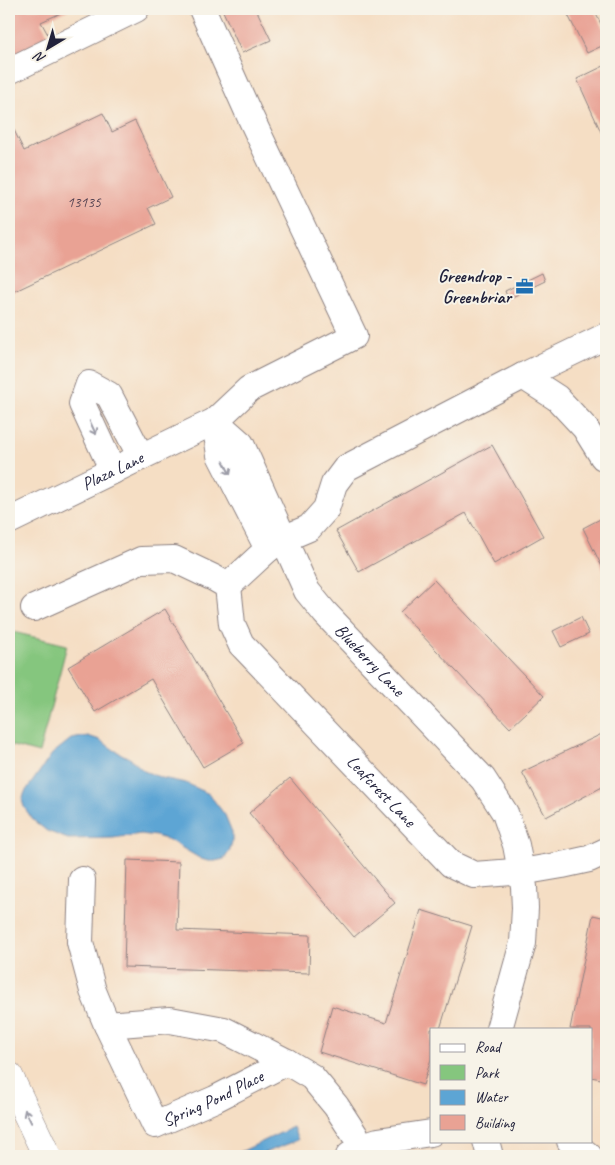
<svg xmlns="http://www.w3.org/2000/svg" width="615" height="1165" font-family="Caveat,sans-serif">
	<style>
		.green { fill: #85c67e; stroke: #54745c }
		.water { fill: #5da5d4; stroke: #406488 }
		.building { fill: #e9a294 }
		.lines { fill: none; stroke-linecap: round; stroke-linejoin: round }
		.minor-casing { stroke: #8c8080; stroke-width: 28 }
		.highway-casing { stroke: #8c8080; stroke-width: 29 }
		.minor { stroke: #fff; stroke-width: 26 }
		.highway { stroke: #fff; stroke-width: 28 }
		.oneway { stroke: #9c9ca7 }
		.labels { text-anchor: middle; stroke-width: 4; stroke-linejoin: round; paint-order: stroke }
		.number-label { font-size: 15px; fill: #544251 }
		.poi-label { font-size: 18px; font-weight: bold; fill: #22223b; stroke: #f7f3e8; text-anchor: end }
		.street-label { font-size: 18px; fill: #22223b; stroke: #f7f3e8 }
	</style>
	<rect width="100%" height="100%" fill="#f7f3e8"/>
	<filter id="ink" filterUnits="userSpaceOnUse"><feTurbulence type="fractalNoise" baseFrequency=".02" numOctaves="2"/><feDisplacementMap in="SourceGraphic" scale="10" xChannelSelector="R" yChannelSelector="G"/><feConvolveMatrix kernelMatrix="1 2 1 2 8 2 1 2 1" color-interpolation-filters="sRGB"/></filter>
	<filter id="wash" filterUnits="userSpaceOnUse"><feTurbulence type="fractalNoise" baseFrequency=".0096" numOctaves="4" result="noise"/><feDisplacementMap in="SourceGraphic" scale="20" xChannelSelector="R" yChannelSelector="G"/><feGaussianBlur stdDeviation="1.12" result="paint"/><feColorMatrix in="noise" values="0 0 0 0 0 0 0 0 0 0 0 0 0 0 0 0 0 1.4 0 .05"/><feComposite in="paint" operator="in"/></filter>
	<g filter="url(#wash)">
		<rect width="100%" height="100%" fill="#f5dec4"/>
		<path class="green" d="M9,631l58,14 -28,108 -30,-8z"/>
		<path class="water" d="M88,736l12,4 14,10 17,9 13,12 18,7 24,5 23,11 16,21 7,17v10l-3,10 -5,7 -9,2h-7l-7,-2 -32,-19 -13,-4 -15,-2 -28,4 -45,1 -21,-8 -14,-11 -9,-13 -2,-7 3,-8 27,-38 19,-15z
			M293,1127l5,13 -42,16h-24z"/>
		<g id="blocks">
			<path class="building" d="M9,9h61l-29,13 10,18 -42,20z
				M222,9h39l-4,2 14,29 -29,13z
				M565,9h36l-6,3 11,22v10l-19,9z
				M606,65v78l-29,-64z
				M103,113l9,19 23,-11 36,76 -23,11 8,16 -147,70v-162l5,-2 10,21z
				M542,273l3,8 -37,18 -3,-8z
				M492,445l51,91 -49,28 -28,-51 -107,59 -23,-41z
				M606,516v59l-23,-47z
				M434,580l110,116 -34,32 -110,-116z
				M165,609l79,134 -41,24 -52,-88 -56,33 -27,-45z
				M581,617l8,17 -28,13 -8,-16z
				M606,732v53l-60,32 -24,-45z
				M290,778l105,125 -41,34 -105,-124z
				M127,860l52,2 -2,68 133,5 -1,38 -185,-6z
				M421,910l51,16 -32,103h-9v30l-8,26 -104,-33 13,-46 54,17z
				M593,915l13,3v162l-15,-3v-48h-21z"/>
		</g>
	</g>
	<g filter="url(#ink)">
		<use href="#blocks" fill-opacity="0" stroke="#8c8080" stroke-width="1"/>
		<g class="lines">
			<defs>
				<g id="minor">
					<path d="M9,71l127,-62"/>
					<path d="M523,376l34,22 28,30 18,29 3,-1"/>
					<path id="s1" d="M215,421l26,23 66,147 18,22 158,166 22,34 11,32 8,42 1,21 -2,35 -24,86"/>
					<path d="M215,421l5,34 48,94"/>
					<path d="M113,471l-31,-67 7,-20 20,11 32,62"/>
					<path id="s2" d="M9,521l206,-100 34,-32 105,-53 -106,-224 -46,-103"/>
					<path d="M228,586l40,-37 15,-10 26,-11 17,-19 8,-25 12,-16 177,-92 83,-40"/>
					<path id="s3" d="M34,608l107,-48 33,-1 40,19 14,8 4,38 9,20 210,220 23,11 53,-4 35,-6 27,-6 17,-8"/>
					<path id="s4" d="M82,880l-2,62 13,49 14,34 48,100 60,-26 72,-37"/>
					<path d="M107,1025l63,-5 54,10 63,32 25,15 24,29 26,40"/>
					<path d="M486,1141l4,15"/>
					<path d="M570,1141l19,15"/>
					<path d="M349,1156l13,-10 16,-5 53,-8"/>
				</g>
				<path id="highway" d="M9,1076l38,80"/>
			</defs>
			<use href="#minor" class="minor-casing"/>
			<use href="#highway" class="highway-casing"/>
			<use href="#minor" class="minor"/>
			<use href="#highway" class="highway"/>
		</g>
		<defs><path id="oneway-shaft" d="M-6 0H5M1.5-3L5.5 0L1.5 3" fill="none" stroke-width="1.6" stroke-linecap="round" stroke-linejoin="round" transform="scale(1.25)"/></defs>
		<g class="oneway">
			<use href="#oneway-shaft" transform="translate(93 428) rotate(65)"/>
			<use href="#oneway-shaft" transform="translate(227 468) rotate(63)"/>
			<use href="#oneway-shaft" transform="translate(28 1116) rotate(-116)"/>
		</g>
	</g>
	<defs>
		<symbol id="office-bare" viewBox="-9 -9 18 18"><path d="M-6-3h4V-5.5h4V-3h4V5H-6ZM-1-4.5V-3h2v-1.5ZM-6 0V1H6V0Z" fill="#1f6fb2" stroke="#f7f3e8" stroke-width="2.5" paint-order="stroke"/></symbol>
	</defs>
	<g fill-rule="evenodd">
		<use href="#office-bare" x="512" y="274" width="25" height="25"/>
	</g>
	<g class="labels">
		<g class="number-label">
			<text x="84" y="207">13135</text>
		</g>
		<g class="poi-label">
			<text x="511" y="282">Greendrop -<tspan x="511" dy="21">Greenbriar</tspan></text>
		</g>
		<g class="street-label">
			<text dy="6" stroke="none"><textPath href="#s2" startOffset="115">Plaza Lane</textPath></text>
			<text dy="6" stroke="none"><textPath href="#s1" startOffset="289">Blueberry Lane</textPath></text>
			<text dy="6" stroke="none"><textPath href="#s3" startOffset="474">Leafcrest Lane</textPath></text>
			<text dy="6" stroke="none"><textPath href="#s4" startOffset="324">Spring Pond Place</textPath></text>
		</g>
	</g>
	<rect width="615" height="1165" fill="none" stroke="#f7f3e8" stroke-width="30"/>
	<rect x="430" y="1028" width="162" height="115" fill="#f7f3e8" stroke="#a29fa3"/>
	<rect x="440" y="1044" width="25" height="8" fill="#ffffff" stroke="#a29fa3"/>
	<text x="475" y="1052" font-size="15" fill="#22223b">Road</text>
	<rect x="440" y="1065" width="25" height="15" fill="#85c67e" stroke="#a29fa3"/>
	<text x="475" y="1078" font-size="15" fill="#22223b">Park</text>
	<rect x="440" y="1090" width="25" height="15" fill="#5da5d4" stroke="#a29fa3"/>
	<text x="475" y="1102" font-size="15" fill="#22223b">Water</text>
	<rect x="440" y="1115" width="25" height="15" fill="#e9a294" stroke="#a29fa3"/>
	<text x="475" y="1128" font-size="15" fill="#22223b">Building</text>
	<g transform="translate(48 48) rotate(218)" stroke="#f7f3e8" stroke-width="4" paint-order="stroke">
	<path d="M0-4L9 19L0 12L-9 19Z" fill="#22223b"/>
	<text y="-8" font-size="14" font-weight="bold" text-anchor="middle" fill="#22223b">N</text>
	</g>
</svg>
